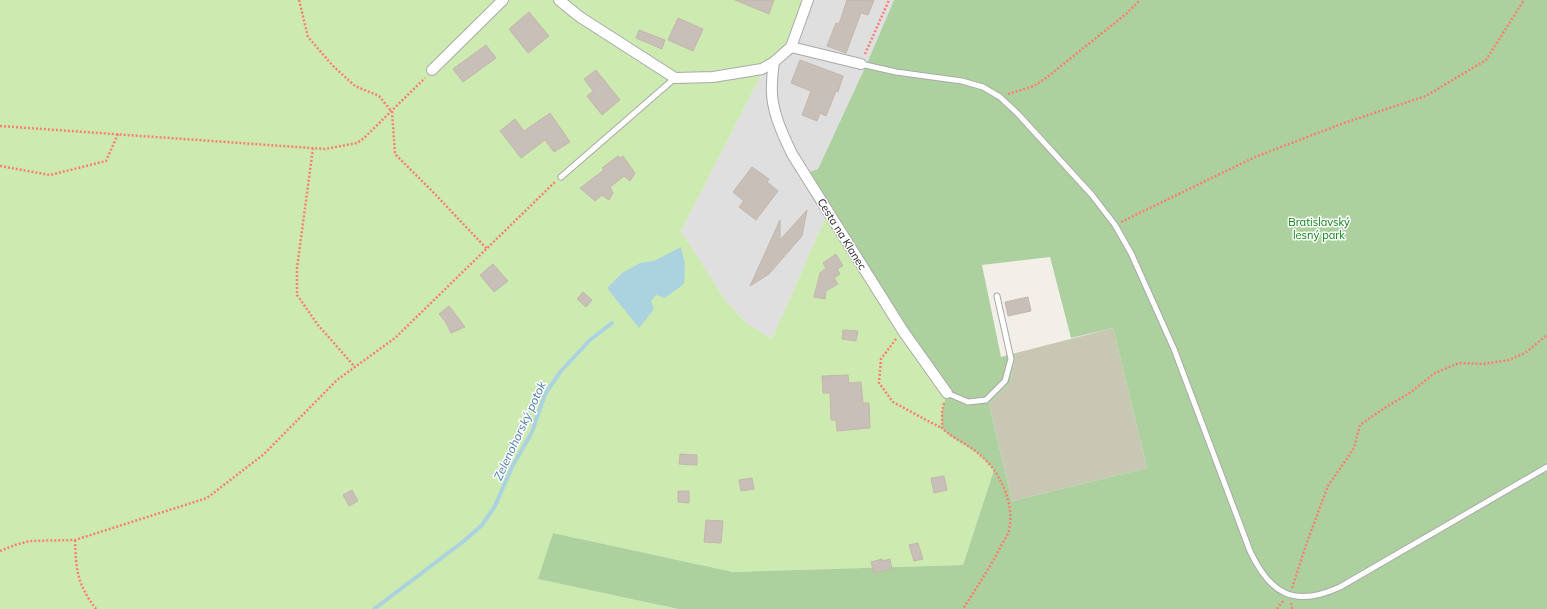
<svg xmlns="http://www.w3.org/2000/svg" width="1547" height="609" font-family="Mulish,sans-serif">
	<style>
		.residential { fill: #e0dfdf }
		.construction { fill: #c7c7b4 }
		.grass { fill: #cdebb0 }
		.forest { fill: #add19e; fill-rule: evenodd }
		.water { fill: #aad3df }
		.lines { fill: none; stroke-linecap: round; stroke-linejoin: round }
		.stream { stroke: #aad3df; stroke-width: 4 }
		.building { fill: #c7bfb8; stroke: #c4b6ab }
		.service-casing { stroke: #a9a9a9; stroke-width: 7 }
		.minor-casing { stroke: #a9a9a9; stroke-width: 12 }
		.path { stroke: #fa8072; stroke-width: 2.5; stroke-dasharray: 2 2; stroke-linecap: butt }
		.service { stroke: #fff; stroke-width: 5 }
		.minor { stroke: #fff; stroke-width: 10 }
		.labels { text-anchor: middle; stroke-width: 3; stroke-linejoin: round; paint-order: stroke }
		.park-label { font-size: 11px; fill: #0c8416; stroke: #fff }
		.street-label { font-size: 11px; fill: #222; stroke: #fff }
		.water-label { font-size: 12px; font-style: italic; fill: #4a7aab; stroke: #fff }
	</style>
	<rect width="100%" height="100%" fill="#f2efe9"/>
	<path class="residential" d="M800,0h94l-26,61 -50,108 -14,5 24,38 -56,127 -26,-16 -20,-22 -45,-70 79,-154 2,-8 44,-63z"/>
	<path class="construction" d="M1113,328l34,140 -135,33 -23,-97 21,-21 6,-30z"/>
	<path class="grass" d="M0,0h800l6,6 -15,41 -29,22 -2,8 -79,154 45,70 20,22 26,16 56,-127 119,181 3,43 29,18 15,16 -31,95 -230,7 -180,-39 -14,46 139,30h-678z"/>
	<path class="forest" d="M894,0h653v609h-869l-140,-30 15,-46 180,39 230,-7 31,-95 -15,-16 -29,-18 -8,-8v-16l5,-19 -144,-219 15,-5 50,-108zM1050,257l21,81 42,-10 34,140 -135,33 -23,-97 21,-21 6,-30 -15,4 -19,-92z"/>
	<path class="water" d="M681,247l4,17 -1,20 -19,14 -9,-3 -5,6 3,8 -15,19 -32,-40 15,-15 18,-10 14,-2z"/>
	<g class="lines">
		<path class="stream" d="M374,609l90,-68 18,-16 13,-19 17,-39 20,-35 13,-38 16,-23 29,-31 22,-17"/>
	</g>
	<path class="building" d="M735,0h39l-5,14z
		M847,0h27l-6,15 -7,-2 -15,40 -19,-7 9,-23 3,1z
		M529,12l20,24 -21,17 -19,-24z
		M678,18l25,11 -10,22 -25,-11z
		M639,30l26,10 -3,9 -26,-11z
		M486,45l10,13 -33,24 -10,-13z
		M800,60l43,16 -5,16 -2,-1 -10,25 -6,-3 -3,8 -15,-6 9,-24 -20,-8z
		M596,70l24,30 -18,15 -15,-19 6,-5 -9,-12z
		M550,113l20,29 -16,10 -9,-12 -24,18 -21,-27 15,-12 9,12z
		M618,156l2,2 3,-2 12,17 -5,8 -6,-5 -14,11 3,6 -4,7 -7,-5 -7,6 -15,-13 24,-18 -2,-2z
		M752,167l17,12 -2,3 11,9 -22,29 -17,-13 5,-6 -11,-9z
		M807,210l-5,26 -33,38 -19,12 30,-66v20z
		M836,254l7,12 -6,3 3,5 -6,4 4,6 -12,7 -1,8 -11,-2 6,-24 6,-5 -3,-5z
		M493,264l15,17 -14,11 -14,-17z
		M583,292l9,8 -6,7 -9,-8z
		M1028,297l3,14 -23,5 -3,-14z
		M449,306l16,21 -14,6 -6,-12 -6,-7z
		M843,330l15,1 -2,10 -14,-2z
		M848,375l1,8 12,-1 2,21h6l1,25 -33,3 -1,-11h-5l-1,-27h-7l-1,-17z
		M680,454l17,1v10l-18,-1z
		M944,476l3,14 -13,3 -3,-15z
		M752,478l2,11 -13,2 -2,-11z
		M352,490l6,11 -9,5 -6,-11z
		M678,491h11v12l-11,-1z
		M706,520l17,1 -2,22 -17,-1z
		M918,543l5,16 -9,2 -5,-16z
		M882,559v2l8,-2 2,10 -18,4 -3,-11z"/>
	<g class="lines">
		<defs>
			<path id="service" d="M861,64l35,8 66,9 21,6 17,10 18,17 74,81 23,30 16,28 43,96 76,202c20,43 44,57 90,36l207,-120
				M561,177l114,-99
				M947,393l21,9 18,-2 19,-19 6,-22 -14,-63"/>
			<path id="minor" d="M559,0l21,17 95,61 38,-1 49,-8 12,-7 17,-15 17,-47
				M791,47l70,17
				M774,62c-1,7 -2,15 -2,22 -2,24 10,49 20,70l111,177 44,62
				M432,70l71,-70"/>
		</defs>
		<use href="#service" class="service-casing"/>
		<use href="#minor" class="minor-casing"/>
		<path class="path" d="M299,0l9,37 25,29 22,20 24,10 13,16 3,42 37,37 55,58
			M865,54l24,-54
			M1008,94l26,-8 12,-8 80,-64 14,-14
			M0,126l325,23 32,-6 7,-5 61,-60
			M313,148l-16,120v27l21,30 37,42
			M0,166l50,9 56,-14 12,-27
			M1121,222l134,-65 89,-34 82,-27 60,-36 38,-60
			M896,339l-15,20 -2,24 14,19 33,18 16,8
			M944,403l-2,9v16c11,11 26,16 37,26 21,17 36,49 30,76 -1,6 -6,11 -8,16 -11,22 -25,42 -38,63
			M75,540c1,30 2,44 21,69
			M0,551l15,-6 14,-4 46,-1 132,-42 57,-44 73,-74 58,-42 161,-157
			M1292,588l15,-46 21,-56 26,-38 6,-23 23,-16 28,-17 24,-19 24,-10 24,1 26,-4 16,-7 22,-18
			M1291,603l1,6
			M1277,609l7,-9"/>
		<use href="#service" class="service"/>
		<use href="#minor" class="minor"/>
	</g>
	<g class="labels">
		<g class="park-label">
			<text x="1319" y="226">Bratislavský<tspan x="1319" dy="13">lesný park</tspan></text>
		</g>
		<g class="street-label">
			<text transform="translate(842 234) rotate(58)" y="4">Cesta na Klanec</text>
		</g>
		<g class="water-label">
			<text transform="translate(520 431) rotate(-65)" y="4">Zelenohorský potok</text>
		</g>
	</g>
</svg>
